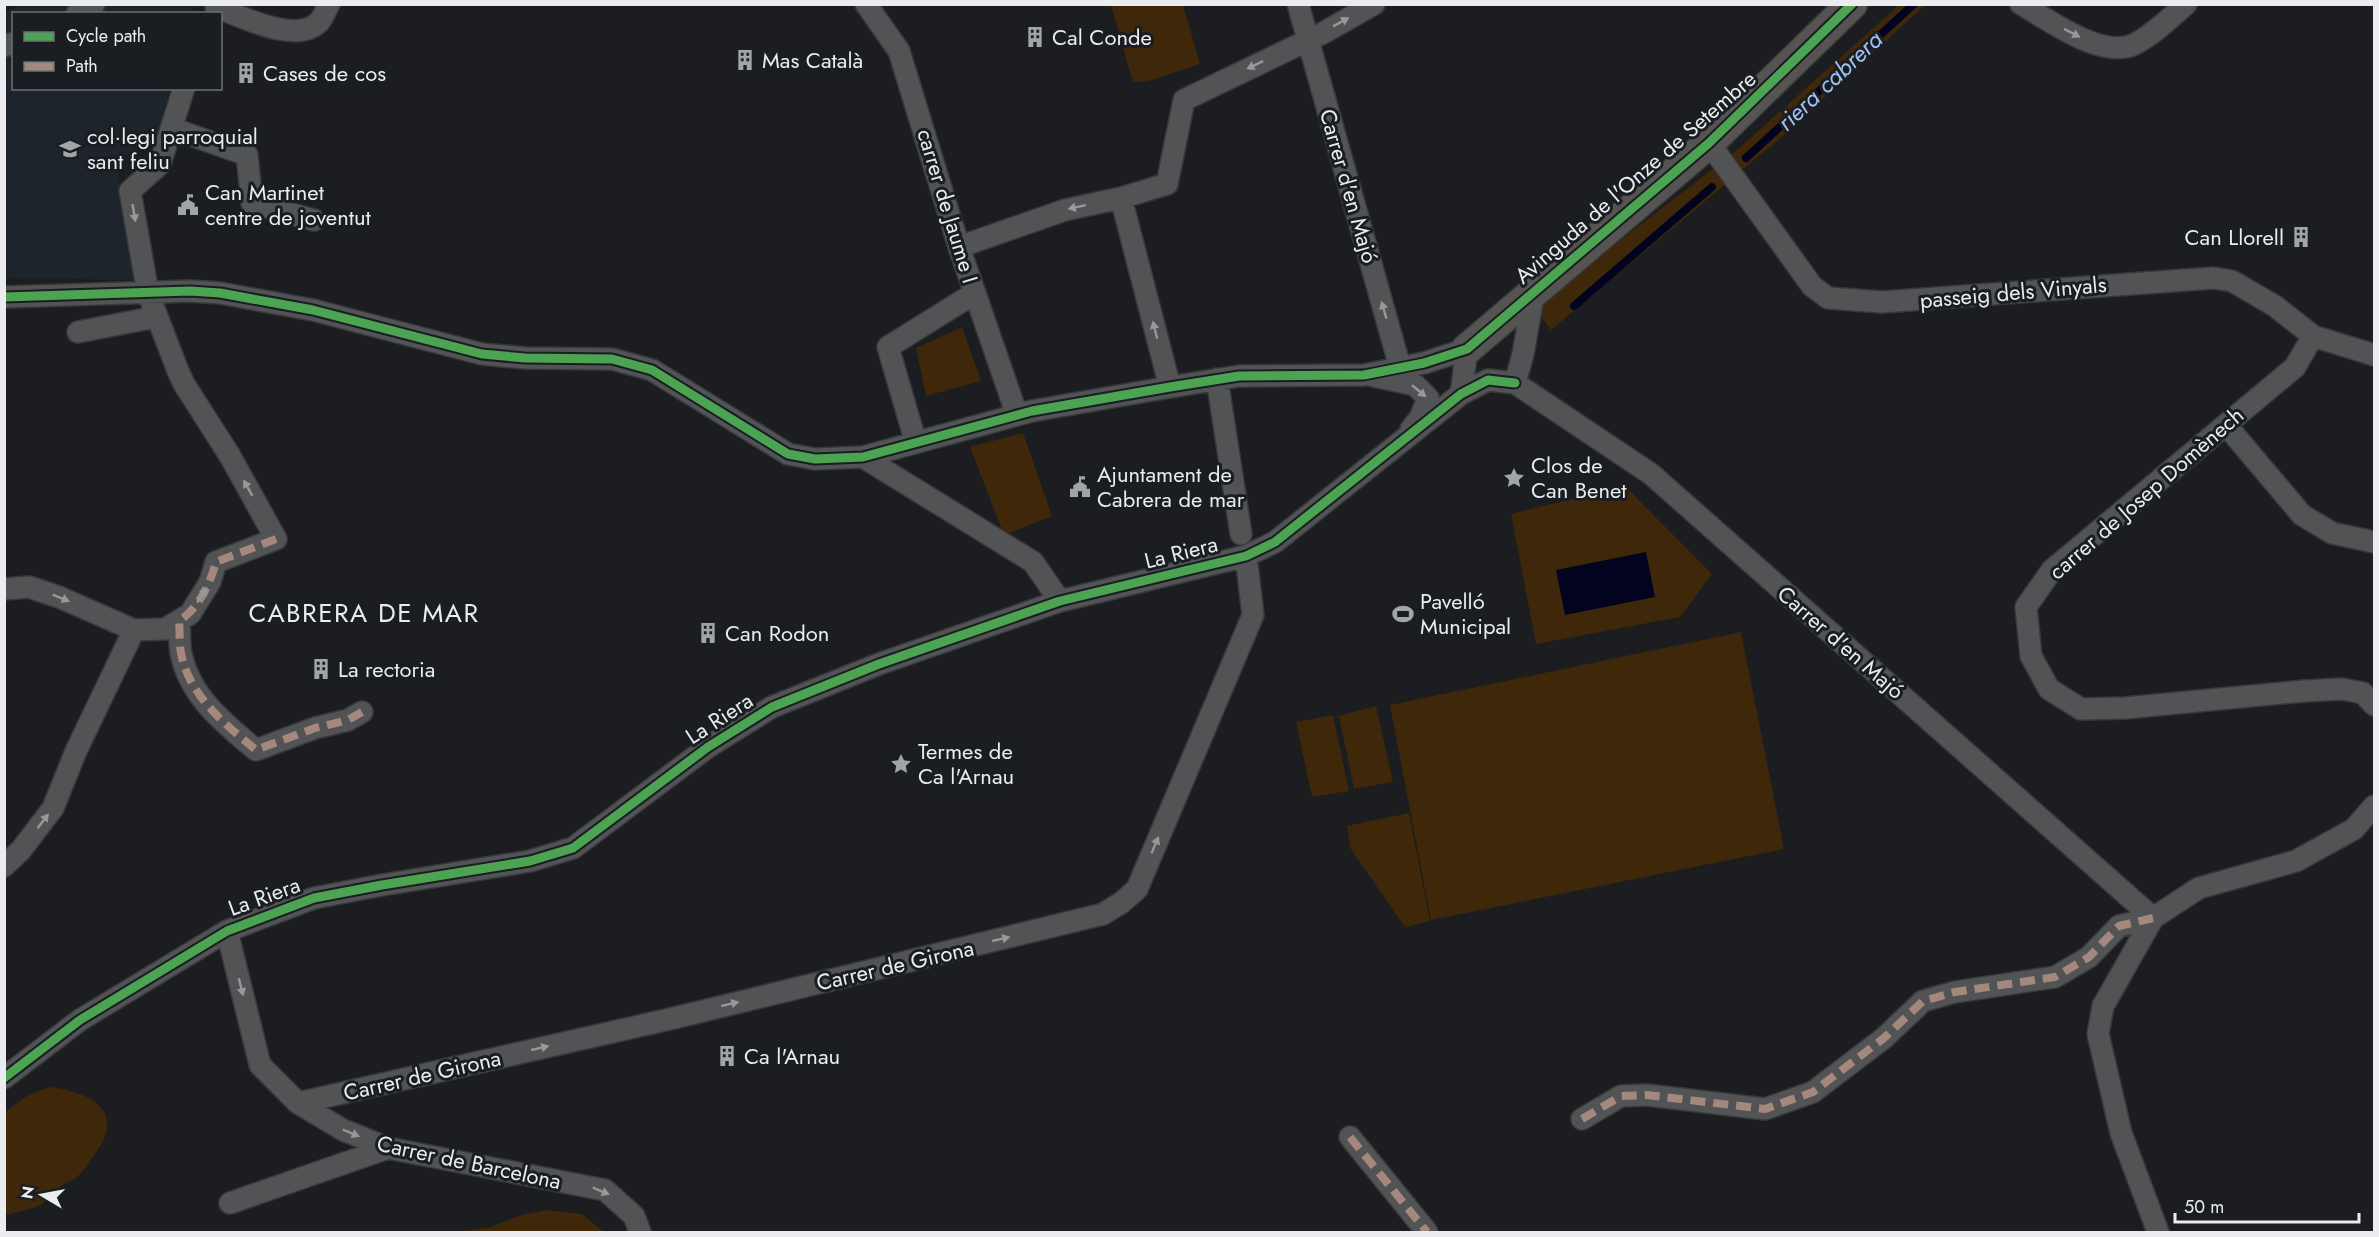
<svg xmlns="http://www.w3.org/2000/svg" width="2379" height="1237" font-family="Jost,sans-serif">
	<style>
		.built { fill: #1e242c }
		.green { fill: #3f2709 }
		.water { fill: #02041f }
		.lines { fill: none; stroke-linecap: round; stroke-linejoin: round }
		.stream { stroke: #02041f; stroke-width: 8 }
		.street-casing { stroke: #37383b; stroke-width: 24 }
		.secondary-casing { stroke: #37383b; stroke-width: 33 }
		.street { stroke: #525355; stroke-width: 21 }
		.secondary { stroke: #555452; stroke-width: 30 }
		.quiet { stroke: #a5887d; stroke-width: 8; stroke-dasharray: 15 8; stroke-linecap: butt }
		.cycleway-casing { stroke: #1a1d21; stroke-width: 13 }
		.cycleway { stroke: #4ca352; stroke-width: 9 }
		.oneway { fill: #96989a }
		.labels { text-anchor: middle; stroke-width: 6; stroke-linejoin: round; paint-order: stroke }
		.poi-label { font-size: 22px; fill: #eaecef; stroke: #1a1d21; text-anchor: start }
		.street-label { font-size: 22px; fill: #eaecef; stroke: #1a1d21 }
		.water-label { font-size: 24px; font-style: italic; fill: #a0c1f4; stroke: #1a1d21 }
		.quarter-label { font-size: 26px; letter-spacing: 1.5px; fill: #eaecef; stroke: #1a1d21 }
	</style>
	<rect width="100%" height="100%" fill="#1b1d20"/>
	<path class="built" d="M24,4l171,1 -2,8 -179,1v74l156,1 -13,47 -41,27 19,117 -130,-2v-266z"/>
	<path class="green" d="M1111,5h72l17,59 -48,16 -19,3z
		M1899,5h26l-142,131 -232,194 -17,-23 203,-157z
		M962,327l19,54 -55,15 -10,-48z
		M1023,433l29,83 -48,19 -34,-88z
		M1625,486l87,88 -32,43 -144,27 -25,-130z
		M1741,632l43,217 -353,71 -41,-215z
		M1376,706l17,76 -39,7 -15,-73z
		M1333,715l16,76 -37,6 -16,-75z
		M1409,813l21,108 -25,6 -55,-79 -3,-22z
		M49,1087c42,5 79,24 45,68 -4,6 -8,14 -14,19 -5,6 -13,8 -19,12 -7,6 -13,15 -21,19 -10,5 -25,7 -35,10v-103l22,-16z
		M546,1210l36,4 22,18h-145l32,-5 30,-12z"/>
	<path class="water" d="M1646,552l9,45 -90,18 -9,-45z"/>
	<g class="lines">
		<path class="stream" d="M1746,158l168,-154
			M1574,306l138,-119"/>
		<defs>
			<path id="street" d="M866,4l33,47 60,196 58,168
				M1298,4l102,363
				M2021,4c28,16 81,56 114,40 19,-10 35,-26 51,-40
				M216,7c24,9 82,39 104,14 3,-4 6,-11 9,-17
				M77,14l17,-10
				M4,46l10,-3
				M171,128l76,27 5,48 62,17
				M1709,143l103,143 16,12 54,4 331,-24 19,3 43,25 38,30 61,19
				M1121,198l49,189
				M959,247l106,-37 56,-12 46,-14 17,-84 139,-67 51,-29
				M4,297l186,-6 30,2 93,17 169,44 43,4 87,1 40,11 136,84 27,5 48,-2 169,-46 138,-24 69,-11 125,-1 60,-12 43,-14 -6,45
				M78,332l78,-15
				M2313,336l-18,31 -243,203 -26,37 5,49 18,33 32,20 44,-1 179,-17 38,-2 21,4 11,12
				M1374,376l41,9 13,13 -8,20 -9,11
				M1217,379l24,155
				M1515,383l136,91 502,444
				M1515,383l8,-29 11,-63
				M2226,425l76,90 30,18 42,9
				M916,443l-28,-96 87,-54
				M863,457l170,105 27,39
				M4,589l25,-2 30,10 75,33 31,-1 25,-15 20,-32 6,-20 60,-23 -46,-83 -46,-72 -6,-13 -30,-78 -18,-102 30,-27 24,-76
				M179,621c1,10 0,22 2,32 8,43 44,71 75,97l59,-22 33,-8 14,-8
				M4,866l17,-16 32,-42 23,-57 58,-121
				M227,931l33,134 38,38 45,27 45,18 217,42 29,26 6,16
				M4,1078l76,-58 147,-89 87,-33 68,-13 148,-24 43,-13 135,-101 64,-40 107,-43 181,-63 186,-45 29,-14 186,-148 27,-14 27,3
				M298,1103l372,-84 433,-105 18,-11 16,-14 116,-274 -7,-59
				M1582,1119l39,-23 26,-1 118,14 48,-17 71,-54 39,-37 32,-9 100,-15 34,-20 30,-31 34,-8
				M1350,1137l77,95
				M230,1203l158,-55
				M2158,1232l-37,-99 -23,-99 5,-28 50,-88 46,-30 97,-27 58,-32 20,-23"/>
			<path id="secondary" d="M1467,349l242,-206 143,-139"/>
		</defs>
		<use href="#street" class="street-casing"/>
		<use href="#secondary" class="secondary-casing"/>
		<use href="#street" class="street"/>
		<use href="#secondary" class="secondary"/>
		<path class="quiet" d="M276,539l-60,23c-6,22 -17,46 -37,59 1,10 0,22 2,32 8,43 44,71 75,97l59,-22 33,-8 14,-8
			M1582,1119l39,-23 26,-1 118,14 48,-17 71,-54 39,-37 32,-9 100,-15 34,-20 30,-31 34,-8
			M1350,1137l77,95"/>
		<defs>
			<path id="cycleway" d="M4,297l186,-6 30,2 93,17 169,44 43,4 87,1 40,11 136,84 27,5 48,-2 169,-46 138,-24 69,-11 125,-1 60,-12 43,-14 242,-206 143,-139
				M4,1078l76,-58 147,-89 87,-33 68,-13 148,-24 43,-13 135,-101 64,-40 107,-43 181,-63 186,-45 29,-14 186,-148 27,-14 27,3"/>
		</defs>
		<use href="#cycleway" class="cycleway-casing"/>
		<use href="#cycleway" class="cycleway"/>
	</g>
	<defs><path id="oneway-solid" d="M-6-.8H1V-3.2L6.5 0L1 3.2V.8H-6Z" transform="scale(1.5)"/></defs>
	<g class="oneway">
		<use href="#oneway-solid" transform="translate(1341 22) rotate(-29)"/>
		<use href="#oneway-solid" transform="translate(2072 33) rotate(27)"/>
		<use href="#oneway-solid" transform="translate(1255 65) rotate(154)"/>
		<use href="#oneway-solid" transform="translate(1077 207) rotate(168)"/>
		<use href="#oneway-solid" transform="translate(134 213) rotate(80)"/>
		<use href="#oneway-solid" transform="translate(1384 310) rotate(-106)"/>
		<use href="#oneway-solid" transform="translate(1155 330) rotate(-104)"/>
		<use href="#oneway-solid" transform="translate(1419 391) rotate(40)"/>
		<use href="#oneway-solid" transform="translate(248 488) rotate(-119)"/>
		<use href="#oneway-solid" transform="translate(202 595) rotate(-57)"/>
		<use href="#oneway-solid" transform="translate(61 598) rotate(22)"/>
		<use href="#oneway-solid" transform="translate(43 821) rotate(-53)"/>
		<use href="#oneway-solid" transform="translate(1155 845) rotate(-67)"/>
		<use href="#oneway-solid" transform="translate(1001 939) rotate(-13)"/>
		<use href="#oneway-solid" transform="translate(241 987) rotate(76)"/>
		<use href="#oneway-solid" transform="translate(730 1004) rotate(-13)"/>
		<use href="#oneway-solid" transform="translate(540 1048) rotate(-13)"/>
		<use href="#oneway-solid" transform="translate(351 1133) rotate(23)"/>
		<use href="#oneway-solid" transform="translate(601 1191) rotate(23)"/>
	</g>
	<defs>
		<symbol id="building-bare" viewBox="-9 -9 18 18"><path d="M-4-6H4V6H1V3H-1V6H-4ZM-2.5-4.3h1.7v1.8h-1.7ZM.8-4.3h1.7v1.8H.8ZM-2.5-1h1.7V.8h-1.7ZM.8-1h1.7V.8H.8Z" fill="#a2a4a7" stroke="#1a1d21" stroke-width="2.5" paint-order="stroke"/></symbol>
		<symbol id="school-bare" viewBox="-9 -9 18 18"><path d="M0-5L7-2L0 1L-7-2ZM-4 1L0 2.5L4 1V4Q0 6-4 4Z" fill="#a2a4a7" stroke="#1a1d21" stroke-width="2.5" paint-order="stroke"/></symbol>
		<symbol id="civic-bare" viewBox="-9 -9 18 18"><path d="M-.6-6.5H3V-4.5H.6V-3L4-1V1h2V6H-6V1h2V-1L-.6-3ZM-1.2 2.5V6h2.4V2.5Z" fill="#a2a4a7" stroke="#1a1d21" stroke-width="2.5" paint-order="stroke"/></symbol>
		<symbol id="sight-bare" viewBox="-9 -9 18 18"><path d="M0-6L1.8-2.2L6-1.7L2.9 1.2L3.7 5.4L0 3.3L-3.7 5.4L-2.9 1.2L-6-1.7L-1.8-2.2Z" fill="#a2a4a7" stroke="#1a1d21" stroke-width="2.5" paint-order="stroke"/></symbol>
		<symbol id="stadium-bare" viewBox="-9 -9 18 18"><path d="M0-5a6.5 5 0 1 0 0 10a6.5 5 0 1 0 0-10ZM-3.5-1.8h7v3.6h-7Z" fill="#a2a4a7" stroke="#1a1d21" stroke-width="2.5" paint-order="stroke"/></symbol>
	</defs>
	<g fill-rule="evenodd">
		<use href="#building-bare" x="1020" y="22" width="30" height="30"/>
		<use href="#building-bare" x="730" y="45" width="30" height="30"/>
		<use href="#building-bare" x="231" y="58" width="30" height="30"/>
		<use href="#school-bare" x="55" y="134" width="30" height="30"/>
		<use href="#civic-bare" x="173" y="190" width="30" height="30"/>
		<use href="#building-bare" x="2286" y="222" width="30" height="30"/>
		<use href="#sight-bare" x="1499" y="463" width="30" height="30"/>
		<use href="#civic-bare" x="1065" y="472" width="30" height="30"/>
		<use href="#stadium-bare" x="1388" y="599" width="30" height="30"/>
		<use href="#building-bare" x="693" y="618" width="30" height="30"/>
		<use href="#building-bare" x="306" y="654" width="30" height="30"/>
		<use href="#sight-bare" x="886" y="749" width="30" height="30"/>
		<use href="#building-bare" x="712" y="1041" width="30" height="30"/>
	</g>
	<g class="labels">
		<g class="poi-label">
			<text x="1052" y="45">Cal Conde</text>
			<text x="762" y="68">Mas Català</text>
			<text x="263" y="81">Cases de cos</text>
			<text x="87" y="144">col·legi parroquial<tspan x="87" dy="25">sant feliu</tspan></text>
			<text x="205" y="200">Can Martinet<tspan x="205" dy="25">centre de joventut</tspan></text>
			<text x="2284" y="245" text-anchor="end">Can Llorell</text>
			<text x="1531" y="473">Clos de<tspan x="1531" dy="25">Can Benet</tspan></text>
			<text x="1097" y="482">Ajuntament de<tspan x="1097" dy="25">Cabrera de mar</tspan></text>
			<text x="1420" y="609">Pavelló<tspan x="1420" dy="25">Municipal</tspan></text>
			<text x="725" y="641">Can Rodon</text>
			<text x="338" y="677">La rectoria</text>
			<text x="918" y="759">Termes de<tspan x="918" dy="25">Ca l'Arnau</tspan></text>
			<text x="744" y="1064">Ca l'Arnau</text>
		</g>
		<g class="street-label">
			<text transform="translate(1635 177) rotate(-41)" y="8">Avinguda de l'Onze de Setembre</text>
			<text transform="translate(1349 186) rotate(74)" y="8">Carrer d'en Majó</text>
			<text transform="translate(948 206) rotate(73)" y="8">carrer de Jaume I</text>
			<text transform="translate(2013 292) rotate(-5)" y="8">passeig dels Vinyals</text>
			<text transform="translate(2146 493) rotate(-41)" y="8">carrer de Josep Domènech</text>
			<text transform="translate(1181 552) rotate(-14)" y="8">La Riera</text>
			<text transform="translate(1841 642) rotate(41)" y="8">Carrer d'en Majó</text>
			<text transform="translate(719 718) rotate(-33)" y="8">La Riera</text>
			<text transform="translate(264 896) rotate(-20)" y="8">La Riera</text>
			<text transform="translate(895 965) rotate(-13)" y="8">Carrer de Girona</text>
			<text transform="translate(422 1075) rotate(-13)" y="8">Carrer de Girona</text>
			<text transform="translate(469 1162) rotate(12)" y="8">Carrer de Barcelona</text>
		</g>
		<g class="water-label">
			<text transform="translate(1830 81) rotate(-43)" y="8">riera cabrera</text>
		</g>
		<g class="quarter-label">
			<text x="364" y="622">CABRERA DE MAR</text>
		</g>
	</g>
	<rect width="2379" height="1237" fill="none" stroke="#eaecef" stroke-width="12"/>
	<rect x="12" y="12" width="210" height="78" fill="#1a1d21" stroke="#6d7073" stroke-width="1.5"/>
	<rect x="24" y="32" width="30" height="9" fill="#4ca352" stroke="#6d7073" stroke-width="1.5"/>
	<text x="66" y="42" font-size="18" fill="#eaecef">Cycle path</text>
	<rect x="24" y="62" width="30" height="9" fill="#a5887d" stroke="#6d7073" stroke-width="1.5"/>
	<text x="66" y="72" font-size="18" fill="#eaecef">Path</text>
	<g transform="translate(42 1195) rotate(280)" stroke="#1a1d21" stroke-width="4.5" paint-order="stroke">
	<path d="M0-4.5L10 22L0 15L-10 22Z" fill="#eaecef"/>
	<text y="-9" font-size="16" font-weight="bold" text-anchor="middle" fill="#eaecef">N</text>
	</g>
	<path d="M2175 1213v9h184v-9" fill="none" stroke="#eaecef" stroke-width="3"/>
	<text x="2184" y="1213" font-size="18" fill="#eaecef" stroke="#1a1d21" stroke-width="4.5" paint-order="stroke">50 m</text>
</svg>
